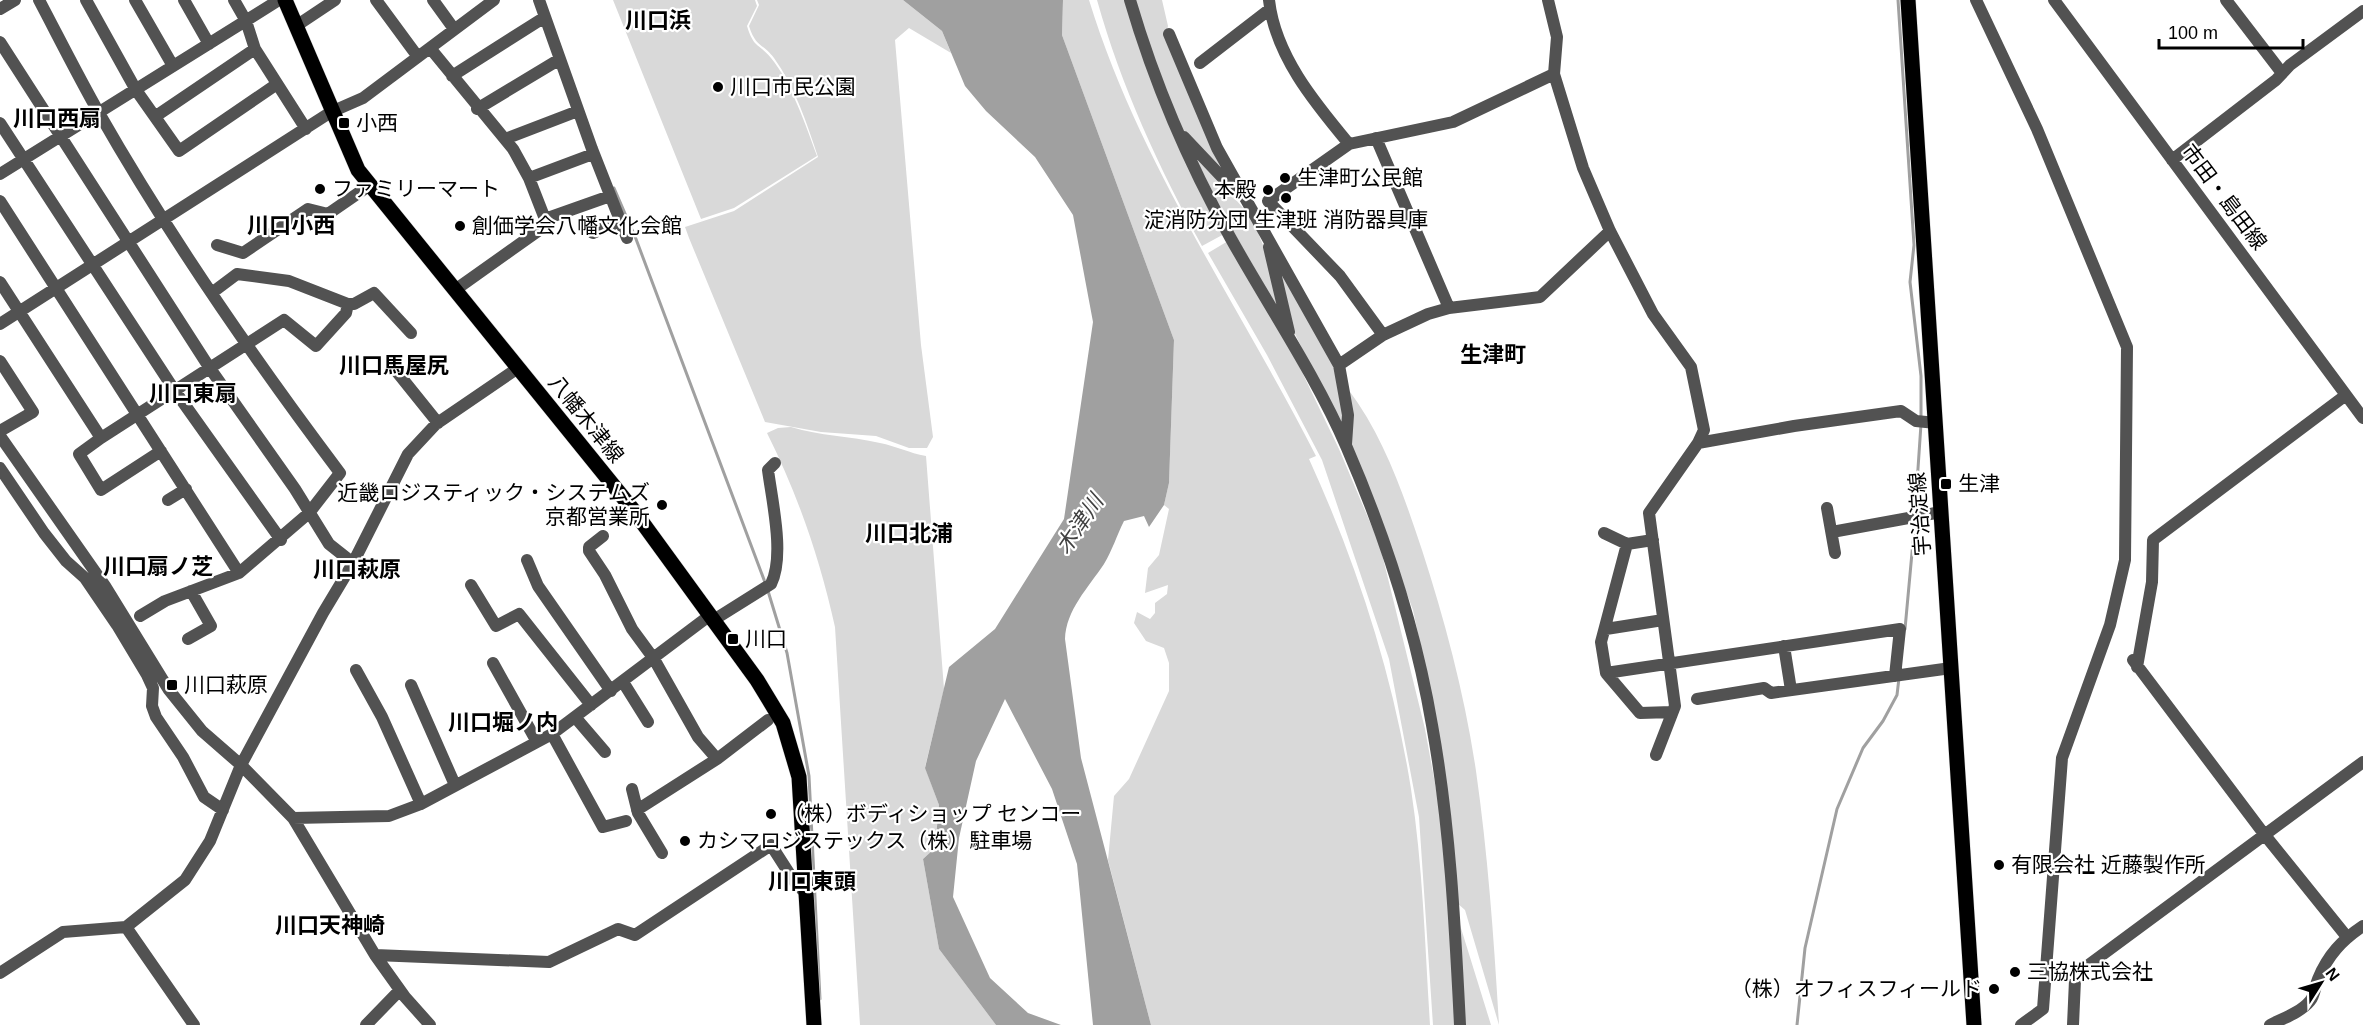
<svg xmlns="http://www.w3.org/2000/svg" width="2363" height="1025" font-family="Helvetica,'Noto Sans JP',sans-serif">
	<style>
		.green { fill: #d9d9d9 }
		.water { fill: #a0a0a0 }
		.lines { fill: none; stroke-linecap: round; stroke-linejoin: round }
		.stream { stroke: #a0a0a0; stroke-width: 3 }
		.major-casing { stroke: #dbdbdb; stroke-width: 16 }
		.minor { stroke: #525252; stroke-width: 12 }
		.major { stroke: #000; stroke-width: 15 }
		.poi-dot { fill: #000; stroke: #fff; stroke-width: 2 }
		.labels { text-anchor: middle; stroke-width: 4.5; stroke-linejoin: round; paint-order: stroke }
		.poi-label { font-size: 21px; fill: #000; stroke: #fff; text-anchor: start }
		.street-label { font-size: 21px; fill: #000; stroke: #fff }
		.neighbourhood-label { font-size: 22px; font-weight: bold; fill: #000; stroke: #fff }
		.water-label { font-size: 22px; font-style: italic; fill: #414141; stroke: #fff }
	</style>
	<rect width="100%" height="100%" fill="#fff"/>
	<path class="green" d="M613,0h142l2,6 -10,20c7,23 12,17 24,32 19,22 36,70 46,98l-83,52 -33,11z
		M757,0h146l39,31 9,22 -42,-25 -14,12 26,305 12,92 -6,11h-18l-33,-12 -55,-4 -56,-10 -76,-184 -4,-11 49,-16 84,-54c-11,-33 -23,-70 -44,-99 -11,-15 -18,-10 -25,-32l10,-21z
		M1063,0h26c50,163 150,305 227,456l-7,3c48,105 84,216 102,330 12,78 14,157 19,236h-279l-43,-165 6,-64 15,-17 40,-88v-28l-5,-15 -18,-7 -12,-18 3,-11 13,7 5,-6v-10l12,-9 1,-9 -23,8 3,-25 11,-13 10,-46 -5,-4 5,-22 5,-143 -112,-305z
		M1097,0h29l100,233 -24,13c-43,-78 -81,-160 -105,-246z
		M1133,0h29l6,26 -2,9 69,152 -58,-64z
		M1189,147l63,71 11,27 24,80 -51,-89z
		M1228,241l59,100 52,108 41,97 45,183 15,82 10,98 6,116h-23l-14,-208 -30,-158 -67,-199 -55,-105 -59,-102z
		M1274,252l61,114 5,19 4,48 -49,-99z
		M1348,389c36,48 55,104 74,161 23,71 43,146 54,221 12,84 18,169 23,254l-34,-115 -8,-7 -20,-180 -24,-113 -62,-166z
		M791,427c29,9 59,9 89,16 16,3 29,10 46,13l18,233 -19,78 14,38 -4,43 -12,11 16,90 57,76h-136l-25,-398c-15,-68 -37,-132 -68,-194l11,-5z
		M1460,925l31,100h-26z"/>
	<path class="water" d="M903,0h160l-1,35 112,305 -5,143 -5,22 -15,22 -5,-11 -20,5c-7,14 -12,30 -20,43 -16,24 -38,46 -39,75l16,119 70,267h-58l-16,-161 -25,-75 -47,-90 -29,62 -17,77 -6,59 37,81 38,35 33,12h-65l-57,-76 -16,-90 12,-11 4,-43 -14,-37 24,-101 46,-38 69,-110 29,-197 -20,-107 -38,-58 -49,-46 -21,-25 -23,-55z"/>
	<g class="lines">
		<path class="stream" d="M1898,0l16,245 -4,37 11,94v41
			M614,188l22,51 130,346
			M1915,513l6,-89
			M768,591l19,62 22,123 11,223
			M1905,629l10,-109
			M1797,1025l8,-77 32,-139 26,-61 20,-27 14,-26 2,-17"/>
		<defs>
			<path id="major" d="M285,0l73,170 276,341 123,169 26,43 16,54 15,248
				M1908,0l66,1025"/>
		</defs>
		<use href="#major" class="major-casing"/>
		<path class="minor" d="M86,0l50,90 43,61 98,-67
			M135,0l38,66
			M184,0l25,44
			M234,0l12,21 9,28 51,80
			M376,0l42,57
			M433,0l21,29
			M539,0l53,149 35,89
			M1130,0c24,82 58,162 100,237 39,70 85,137 117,211 38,88 69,183 85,277 18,99 23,200 28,300
			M1269,0c6,55 45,102 80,144
			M1548,0l9,37 -3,37 29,94 27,63 43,83 38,53 13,63 -6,13 -49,70 26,193 -19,49
			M1976,0l61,129 90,218 -2,213 -15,65 -48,133 -19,251 -22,16
			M2054,0l309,418
			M2226,0l56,73
			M0,9l15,-9
			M296,26l39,-26
			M1169,34l48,114 122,217 9,50 -2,29
			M0,42l209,325 86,122 34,55 24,19
			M430,48l83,101 16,29 16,41v7l-90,64
			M1200,63l70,-54
			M452,76l93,-59
			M477,109l83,-50
			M156,116l99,-67
			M0,123l175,268 106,149
			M1184,137l52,55
			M1376,138l73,170
			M505,139l73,-28
			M2172,160l104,-80 14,-15 73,-54
			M0,174l279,-174
			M529,178l64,-24
			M0,201l239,372 70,-60 31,-40c-85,-113 -171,-237 -241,-360 -21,-37 -40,-75 -60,-113
			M1268,201l81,-57 104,-22 101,-48
			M1268,201l72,75 43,59
			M545,219l65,-23
			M593,233l27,-12
			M217,245l26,8 65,-44 20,5 42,-29
			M1269,247l20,85
			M0,282l101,156 183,-118 32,26 30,-33 2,-9 -59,-23 -52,-7 -24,18
			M348,304h6l20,-11 37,40
			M0,324l331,-212 32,-14 131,-98
			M0,361l33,51 -33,19
			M1339,365l44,-30 45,-21 21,-6 91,-11 70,-66
			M397,372l41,51
			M0,436l105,150 64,104 33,41 39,34 52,53 82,137 30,42 25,28
			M101,438l-22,16 22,36 60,-39
			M1698,443l96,-17 107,-15 15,10 20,2
			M0,468l44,65 22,28 19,17 32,47 30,50 6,13 -1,18 4,11 27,40 21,40 19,13
			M168,500l18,-11
			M1827,508l8,45
			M1832,532l109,-20
			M1604,533l23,11 26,-4
			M603,536l-14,11v4l16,24 27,54 22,30 44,78 19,22 51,-39
			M1627,544l-26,98 5,31 34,40 32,-1
			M527,560l11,26 73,105
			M471,585l25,41 23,-12 72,91
			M140,616l25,-15 74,-28
			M712,621l59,-37c14,-28 1,-83 -3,-114l7,-7
			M1606,629l57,-9
			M188,639l23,-13 -20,-35
			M1784,646l7,44
			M2133,660l131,174 83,103
			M493,663l44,79
			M2137,667l15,-85 1,-42 193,-145
			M356,670l26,47 39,87
			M1606,673l294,-44 -5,47
			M623,682l25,40
			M411,685l44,100
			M1697,699l67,-11 7,5 180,-25
			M575,717l30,35
			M552,734l51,93 23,-6
			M632,789l6,24 24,40
			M637,810l80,-51
			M293,818l96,-2 32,-12 131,-70 157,-118
			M126,927l68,98
			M375,955l174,7 69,-33 17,6 136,-90 25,39 10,9
			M0,973l63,-41 63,-5 59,-47 25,-39 31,-76 82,-152 30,-50 55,-109 28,-30 82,-56
			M366,1025l34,-35
			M2073,1025l2,-45 4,-8 284,-210
			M2270,1025c14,-7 31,-13 40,-24 5,-6 5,-15 8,-22 10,-24 24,-39 45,-53"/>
		<use href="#major" class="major"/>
	</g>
	<g class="poi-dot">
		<circle cx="718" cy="87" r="6"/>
		<rect x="338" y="117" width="12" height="12" rx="3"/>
		<circle cx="1285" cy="178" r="6"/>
		<circle cx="320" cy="189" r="6"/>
		<circle cx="1268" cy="190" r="6"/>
		<circle cx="1286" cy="198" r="6"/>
		<circle cx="460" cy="226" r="6"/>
		<rect x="1940" y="478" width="12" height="12" rx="3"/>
		<circle cx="662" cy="505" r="6"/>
		<rect x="727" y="633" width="12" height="12" rx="3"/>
		<rect x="166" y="679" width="12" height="12" rx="3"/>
		<circle cx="771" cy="814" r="6"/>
		<circle cx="685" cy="841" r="6"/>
		<circle cx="1999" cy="865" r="6"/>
		<circle cx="2015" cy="972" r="6"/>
		<circle cx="1994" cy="989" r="6"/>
	</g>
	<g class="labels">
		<g class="poi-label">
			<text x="730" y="94">川口市民公園</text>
			<text x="356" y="130">小西</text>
			<text x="1297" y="185">生津町公民館</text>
			<text x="332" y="196">ファミリーマート</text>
			<text x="1256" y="197" text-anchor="end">本殿</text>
			<text x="1286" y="227" text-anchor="middle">淀消防分団 生津班 消防器具庫</text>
			<text x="472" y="233">創価学会八幡文化会館</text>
			<text x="1958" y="491">生津</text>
			<text x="650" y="500" text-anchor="end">近畿ロジスティック・システムズ<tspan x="650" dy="24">京都営業所</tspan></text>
			<text x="745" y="646">川口</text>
			<text x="184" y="692">川口萩原</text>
			<text x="783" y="821">（株）ボディショップ センコー</text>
			<text x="697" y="848">カシマロジステックス（株）駐車場</text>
			<text x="2011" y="872">有限会社 近藤製作所</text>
			<text x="2027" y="979">三協株式会社</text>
			<text x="1982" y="996" text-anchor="end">（株）オフィスフィールド</text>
		</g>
		<g class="street-label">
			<text transform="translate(2224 197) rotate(53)" y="7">市田・島田線</text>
			<text transform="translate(586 419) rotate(51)" y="7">八幡木津線</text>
			<text transform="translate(1920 514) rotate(-94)" y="7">宇治淀線</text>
		</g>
		<g class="neighbourhood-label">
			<text x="658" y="28">川口浜</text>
			<text x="57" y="126">川口西扇</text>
			<text x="291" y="233">川口小西</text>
			<text x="1493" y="362">生津町</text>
			<text x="394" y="373">川口馬屋尻</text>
			<text x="193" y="401">川口東扇</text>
			<text x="909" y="541">川口北浦</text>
			<text x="158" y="574">川口扇ノ芝</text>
			<text x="357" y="577">川口萩原</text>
			<text x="503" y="730">川口堀ノ内</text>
			<text x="812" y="889">川口東頭</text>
			<text x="330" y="933">川口天神崎</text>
		</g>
		<g class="water-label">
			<text transform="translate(1079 524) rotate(-56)" y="8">木津川</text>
		</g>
	</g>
	<g transform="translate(2321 983) rotate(53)" stroke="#ffffff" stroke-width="4.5" paint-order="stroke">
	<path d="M0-4.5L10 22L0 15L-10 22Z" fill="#000000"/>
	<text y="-9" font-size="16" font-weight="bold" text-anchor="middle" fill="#000000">N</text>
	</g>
	<path d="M2159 39v9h144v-9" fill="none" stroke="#000000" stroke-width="3"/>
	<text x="2168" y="39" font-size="18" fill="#000000" stroke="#ffffff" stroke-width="4.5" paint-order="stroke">100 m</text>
</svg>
